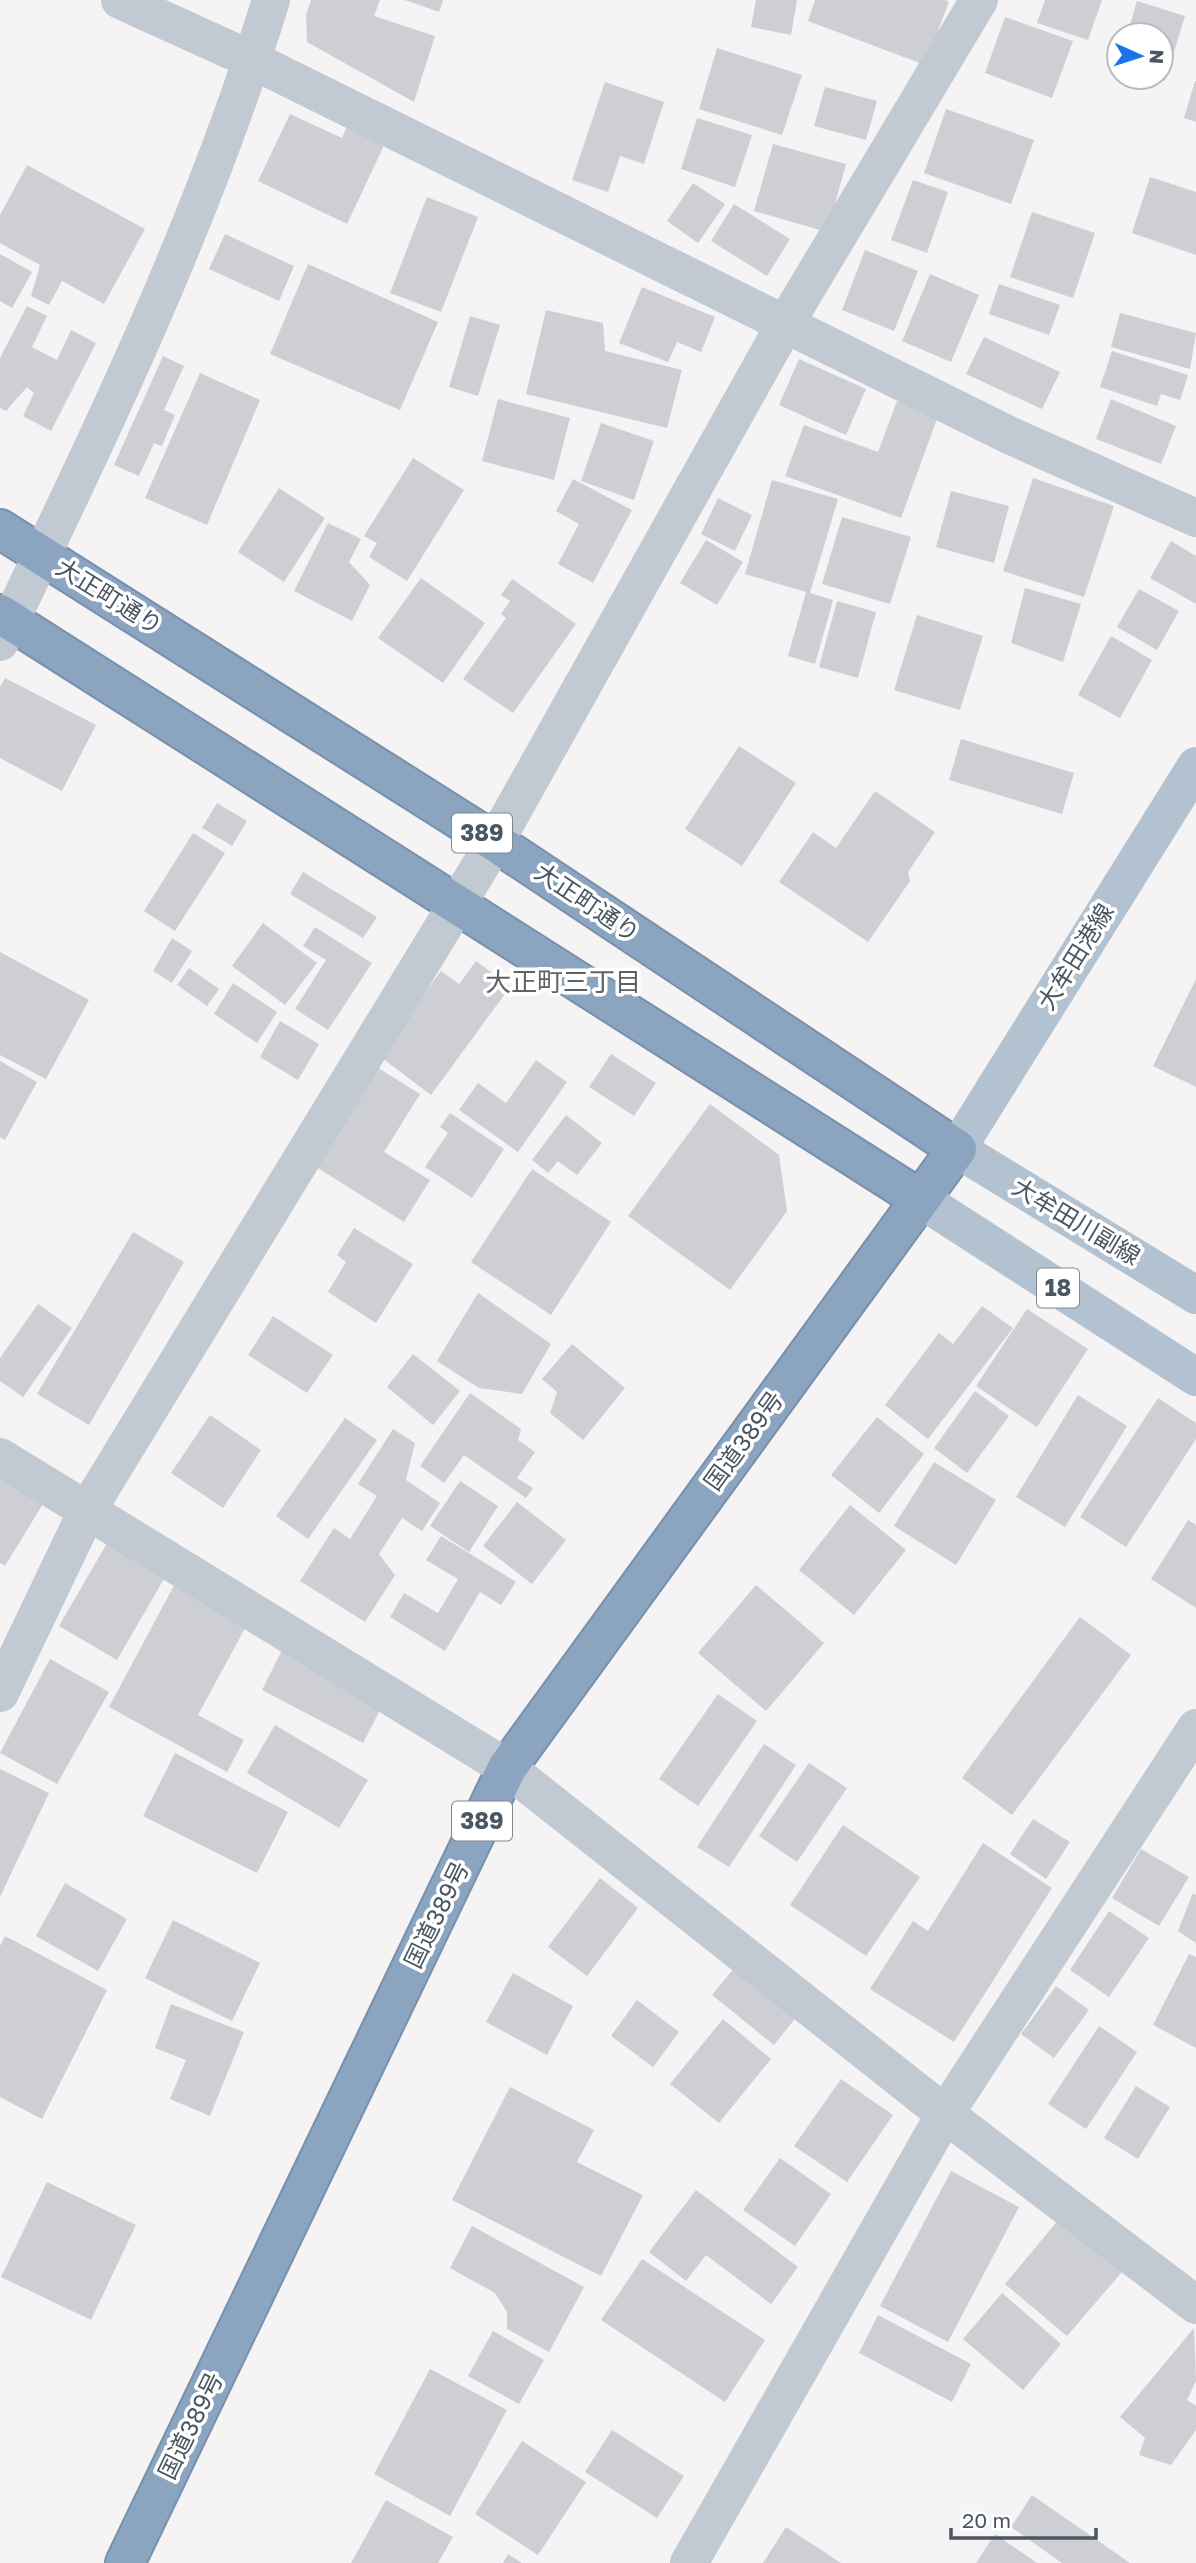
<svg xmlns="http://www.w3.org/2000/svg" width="1196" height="2563" font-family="'Golos Text','Noto Sans JP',sans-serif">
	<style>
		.building { fill: #cdcfd5 }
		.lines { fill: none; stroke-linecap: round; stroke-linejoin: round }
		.highway-casing { stroke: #7690ad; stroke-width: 42 }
		.minor { stroke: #c1cad2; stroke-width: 38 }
		.major { stroke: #b3c2d1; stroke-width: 38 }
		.highway { stroke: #8ba5c1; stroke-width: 38 }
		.labels { text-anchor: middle; stroke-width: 7; stroke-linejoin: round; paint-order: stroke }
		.shield { fill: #fff; stroke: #808990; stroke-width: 2 }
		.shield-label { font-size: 23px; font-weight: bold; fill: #4a5661 }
		.street-label { font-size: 24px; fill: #4a5661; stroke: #fff }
		.neighbourhood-label { font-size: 26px; fill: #5f6368; stroke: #fff }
	</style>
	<rect width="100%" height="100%" fill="#f5f3f3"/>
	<path class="building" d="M311,0h69l-6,16 61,20 -21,66 -107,-60 -1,-27z
		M405,0h38l-4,12z
		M756,0h41l-6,35 -40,-8z
		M815,0h130l4,2 -24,63 -117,-44z
		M1045,0h57l-14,40 -51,-17z
		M1137,1l48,15 -20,65 -11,-3 7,-1v-42h-34z
		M1005,17l68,24 -21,57 -67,-25z
		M717,48l85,27 -20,60 -83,-26z
		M1195,81h1v41l-12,-4z
		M605,82l59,20 -20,62 -24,-8 -12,36 -36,-12z
		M825,87l52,14 -11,39 -52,-14z
		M946,109l88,31 -23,64 -87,-31z
		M290,114l52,24 7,-17 38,18 -40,85 -89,-43z
		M697,118l55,17 -17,52 -54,-18z
		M773,144l73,20 -19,68 -73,-21z
		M27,165l118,64 -41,75 -42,-23 -13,24 -18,-9 9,-31 -40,-22v-28z
		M1150,177l46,15v63l-64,-22z
		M913,180l35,12 -21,61 -36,-13z
		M693,183l32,21 -27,39 -31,-22z
		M427,197l51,20 -37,95 -51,-19z
		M734,204l56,35 -23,37 -56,-35z
		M1032,212l63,21 -22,65 -63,-21z
		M225,234l69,32 -15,35 -70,-32z
		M865,250l53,21 -24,60 -52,-21z
		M0,254l32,18 -20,36 -12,-7z
		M308,264l130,58 -38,88 -130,-56z
		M930,274l49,21 -28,67 -49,-21z
		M999,284l61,21 -11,30 -60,-21z
		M642,287l73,30 -14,35 -24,-10 -9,20 -49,-19z
		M27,306l20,10 -15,31 25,13 14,-30 25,13 -45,88 -28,-15 11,-23 -7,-6 -21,24 -6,-3v-50z
		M546,310l57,13 2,28 77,19 -15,58 -141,-34z
		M1120,313l76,20 -6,36 -79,-22z
		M470,316l30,9 -22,71 -29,-9z
		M984,337l76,35 -18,37 -76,-35z
		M1112,351l76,24 -8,25 -19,-6 -4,12 -57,-19z
		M163,356l21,10 -20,44 11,5 -13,31 -8,-3 -15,33 -25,-11z
		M799,359l67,30 -20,46 -67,-30z
		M200,373l60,27 -53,125 -62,-27z
		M498,399l72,19 -16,62 -72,-19z
		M1111,399l65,27 -15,38 -65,-25z
		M897,401l41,15 -37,102 -116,-42 19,-51 74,27z
		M601,423l53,18 -20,59 -53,-19z
		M413,458l51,32 -57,91 -38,-24 8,-14 -13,-7z
		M1033,478l81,28 -30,91 -81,-26z
		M573,479l59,31 -39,73 -35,-19 21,-40 -23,-13z
		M772,480l66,19 -28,94 23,7 -18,64 -27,-8 18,-64 -61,-18z
		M279,488l46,30 -41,64 -46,-30z
		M951,491l58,15 -15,57 -58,-16z
		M718,498l34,17 -17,36 -34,-17z
		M842,517l69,20 -21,67 -68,-20z
		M328,523l33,16 -12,23 21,23 -18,36 -58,-30z
		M706,540l37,22 -26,43 -37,-22z
		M1171,541l25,15v48l-46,-26z
		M421,578l64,45 -42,60 -65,-45z
		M512,579l64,45 -63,89 -50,-34 43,-61 -5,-4 9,-13 -9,-6z
		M1025,588l56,16 -18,58 -52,-19z
		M1139,589l40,22 -22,39 -40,-23z
		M837,601l39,11 -18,66 -39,-11z
		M917,615l66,21 -23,74 -66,-20z
		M1111,636l41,24 -32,58 -42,-23z
		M5,678l91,47 -34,66 -62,-33v-71z
		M961,739l113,34 -12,41 -113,-34z
		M739,746l57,37 -54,83 -57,-37z
		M875,791l60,41 -27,40 2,9 -42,61 -89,-60 34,-50 23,16z
		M217,803l30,18 -15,25 -30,-18z
		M193,833l32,20 -50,78 -31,-20z
		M303,872l74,45 -14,21 -73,-44z
		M263,923l54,40 -32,42 -53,-39z
		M315,927l57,36 -44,67 -33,-21 31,-49 -23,-14z
		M172,938l20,13 -20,32 -19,-12z
		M0,952l89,48 -43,79 -46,-24z
		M476,961l34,26 -79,108 -53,-40 63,-84 18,13z
		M189,968l30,21 -12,17 -30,-21z
		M1196,979v108l-43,-21z
		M233,983l44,29 -20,31 -43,-29z
		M280,1021l39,23 -21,36 -38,-23z
		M611,1054l45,29 -22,33 -45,-29z
		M536,1060l31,22 -49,70 -59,-42 19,-27 28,20z
		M0,1061l37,21 -32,58 -5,-3z
		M375,1066l45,28 -36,58 46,28 -26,42 -91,-57z
		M710,1104l69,51 8,56 -57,79 -102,-74z
		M450,1113l54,36 -32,49 -47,-31 23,-34 -8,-6z
		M566,1115l36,28 -25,32 -19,-14 -10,12 -16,-13z
		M532,1169l79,53 -60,93 -80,-53z
		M354,1228l59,36 -37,59 -48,-31 18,-30 -9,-7z
		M133,1232l51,30 -95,163 -52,-31z
		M478,1293l73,51 -29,50 -43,-6 -42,-27z
		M38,1304l34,24 -49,69 -23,-16v-23z
		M982,1306l31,22 -85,111 -43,-34 54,-72 14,11z
		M1027,1309l61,40 -51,78 -61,-41z
		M273,1316l60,39 -26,38 -59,-38z
		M572,1344l53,44 -42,52 -33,-27 7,-21 -15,-13z
		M413,1354l47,37 -27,34 -46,-38z
		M975,1391l34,25 -42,57 -33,-25z
		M470,1393l51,36 -3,11 17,12 -18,26 16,10 -7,10 -62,-43 -20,28 -24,-17z
		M1078,1395l49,31 -62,101 -49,-30z
		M1158,1398l38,25v16l-70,108 -46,-30z
		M210,1415l51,35 -38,58 -52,-35z
		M877,1417l47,37 -45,59 -48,-38z
		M345,1418l32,22 -69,99 -32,-23z
		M393,1429l22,14 -9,37 34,23 -18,28 -20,-13 -23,36 16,21 -30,47 -65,-41 34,-53 16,11 27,-43 -19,-12z
		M0,1458l49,36 -44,72 -5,-3z
		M934,1462l62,38 -40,65 -62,-39z
		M460,1481l38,25 -29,46 -39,-26z
		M517,1502l49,38 -34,44 -49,-38z
		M850,1505l56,45 -52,65 -55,-45z
		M1188,1520l8,5v83l-45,-29z
		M117,1526l58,34 -58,100 -58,-34z
		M441,1536l75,46 -15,23 -21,-13 -35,59 -55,-34 14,-24 34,20 20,-34 -32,-19z
		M178,1578l73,39 -53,98 46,25 -17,32 -118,-65z
		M756,1585l68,58 -58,68 -68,-58z
		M1080,1617l51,38 -119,160 -50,-37z
		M290,1634l102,53 -29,56 -101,-53z
		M50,1659l59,33 -52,92 -57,-31z
		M718,1694l39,27 -59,85 -39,-27z
		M275,1725l93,55 -29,48 -92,-55z
		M764,1744l32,21 -67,102 -32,-20z
		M175,1753l113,59 -31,61 -114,-57z
		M809,1763l38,25 -50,74 -38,-26z
		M0,1769l49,24 -49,104z
		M1033,1819l37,23 -24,37 -36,-25z
		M843,1825l77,52 -54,79 -76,-51z
		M983,1843l69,45 -98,154 -84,-53 43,-68 15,10z
		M1141,1849l48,28 -30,49 -47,-28z
		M600,1878l38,30 -51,68 -39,-29z
		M65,1883l62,36 -29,52 -62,-35z
		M1193,1893l3,2v48l-18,-12z
		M1109,1911l40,27 -40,59 -39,-27z
		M173,1920l87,43 -28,58 -87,-43z
		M5,1936l102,54 -65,129 -42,-22v-151z
		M748,1951l62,49 -36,45 -62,-50z
		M1189,1954l7,3v91l-43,-23z
		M513,1973l60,33 -26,49 -61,-33z
		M1056,1986l33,24 -35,48 -33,-24z
		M637,2000l42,32 -26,35 -42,-31z
		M171,2004l73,28 -34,84 -40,-17 16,-39 -31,-12z
		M723,2019l48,40 -52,64 -49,-39z
		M1099,2026l38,26 -51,77 -38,-25z
		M841,2079l52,36 -46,67 -53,-36z
		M1136,2086l34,21 -32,52 -34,-21z
		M510,2087l84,43 -17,32 66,33 -42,81 -149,-76z
		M780,2158l51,36 -36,52 -52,-36z
		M951,2171l68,36 -71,135 -68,-36z
		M47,2182l89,43 -45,95 -90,-43z
		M696,2190l102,77 -27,37 -65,-49 -20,26 -37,-29z
		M1065,2212l57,60 -55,64 -62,-52z
		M472,2226l112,61 -35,65 -42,-23v-17l-12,-19 -45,-25z
		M642,2259l123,81 -40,62 -124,-82z
		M1002,2293l59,51 -38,46 -60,-51z
		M878,2315l93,49 -19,38 -93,-49z
		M1194,2328l2,53 -9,19 9,6v24l-25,35 -32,-10 6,-17 -25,-21z
		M493,2331l51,29 -25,44 -51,-28z
		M430,2369l77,41 -57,106 -76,-42z
		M612,2430l72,46 -27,42 -72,-46z
		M522,2441l64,41 -48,73 -63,-41z
		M1032,2495l98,68h-68l-51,-36z
		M386,2500l67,37 -15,26h-87z
		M786,2527l55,36h-78z
		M995,2534l42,29h-61z
		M508,2554l14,9h-19z"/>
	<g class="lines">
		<defs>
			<path id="highway" d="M0,529l495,313 462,307 -450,619 -382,795
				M0,614l920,585"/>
		</defs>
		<use href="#highway" class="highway-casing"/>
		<path class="minor" d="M120,0l132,60 757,375 187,83
			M0,642c100,-206 204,-423 271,-642
			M0,1457l507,311 438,346 251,191
			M0,1693l88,-184 407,-667 289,-516 195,-326
			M689,2563l256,-449 251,-386"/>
		<path class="major" d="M1196,766l-239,383 239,146
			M920,1199l276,178"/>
		<use href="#highway" class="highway"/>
	</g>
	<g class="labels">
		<g class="shield">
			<rect x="452" y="813.5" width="60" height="39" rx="5"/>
			<rect x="1037" y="1268.5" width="42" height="39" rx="5"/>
			<rect x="452" y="1801.5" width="60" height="39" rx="5"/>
		</g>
		<g class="shield-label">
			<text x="482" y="841">389</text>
			<text x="1058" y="1296">18</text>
			<text x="482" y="1829">389</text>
		</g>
		<g class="street-label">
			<text transform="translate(109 597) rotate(32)" y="8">大正町通り</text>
			<text transform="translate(587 903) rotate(34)" y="8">大正町通り</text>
			<text transform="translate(1076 957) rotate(-58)" y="8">大牟田港線</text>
			<text transform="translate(1076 1222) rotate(31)" y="8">大牟田川副線</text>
			<text transform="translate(744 1441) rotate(-54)" y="8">国道389号</text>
			<text transform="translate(437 1915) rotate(-64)" y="8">国道389号</text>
			<text transform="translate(191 2426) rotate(-64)" y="8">国道389号</text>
		</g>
		<g class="neighbourhood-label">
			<text x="563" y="991">大正町三丁目</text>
		</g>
	</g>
	<g transform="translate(1140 56) rotate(93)"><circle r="33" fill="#ffffff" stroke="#b7bbc0" stroke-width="2"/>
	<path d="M0-5L12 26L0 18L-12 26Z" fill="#1a73e8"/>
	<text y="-10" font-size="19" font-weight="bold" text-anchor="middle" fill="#4a5661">N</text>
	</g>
	<path d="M951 2528v10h145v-10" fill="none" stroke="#4a5661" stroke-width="3.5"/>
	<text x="962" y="2528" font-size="21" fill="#4a5661" stroke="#ffffff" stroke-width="5" paint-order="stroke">20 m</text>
</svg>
